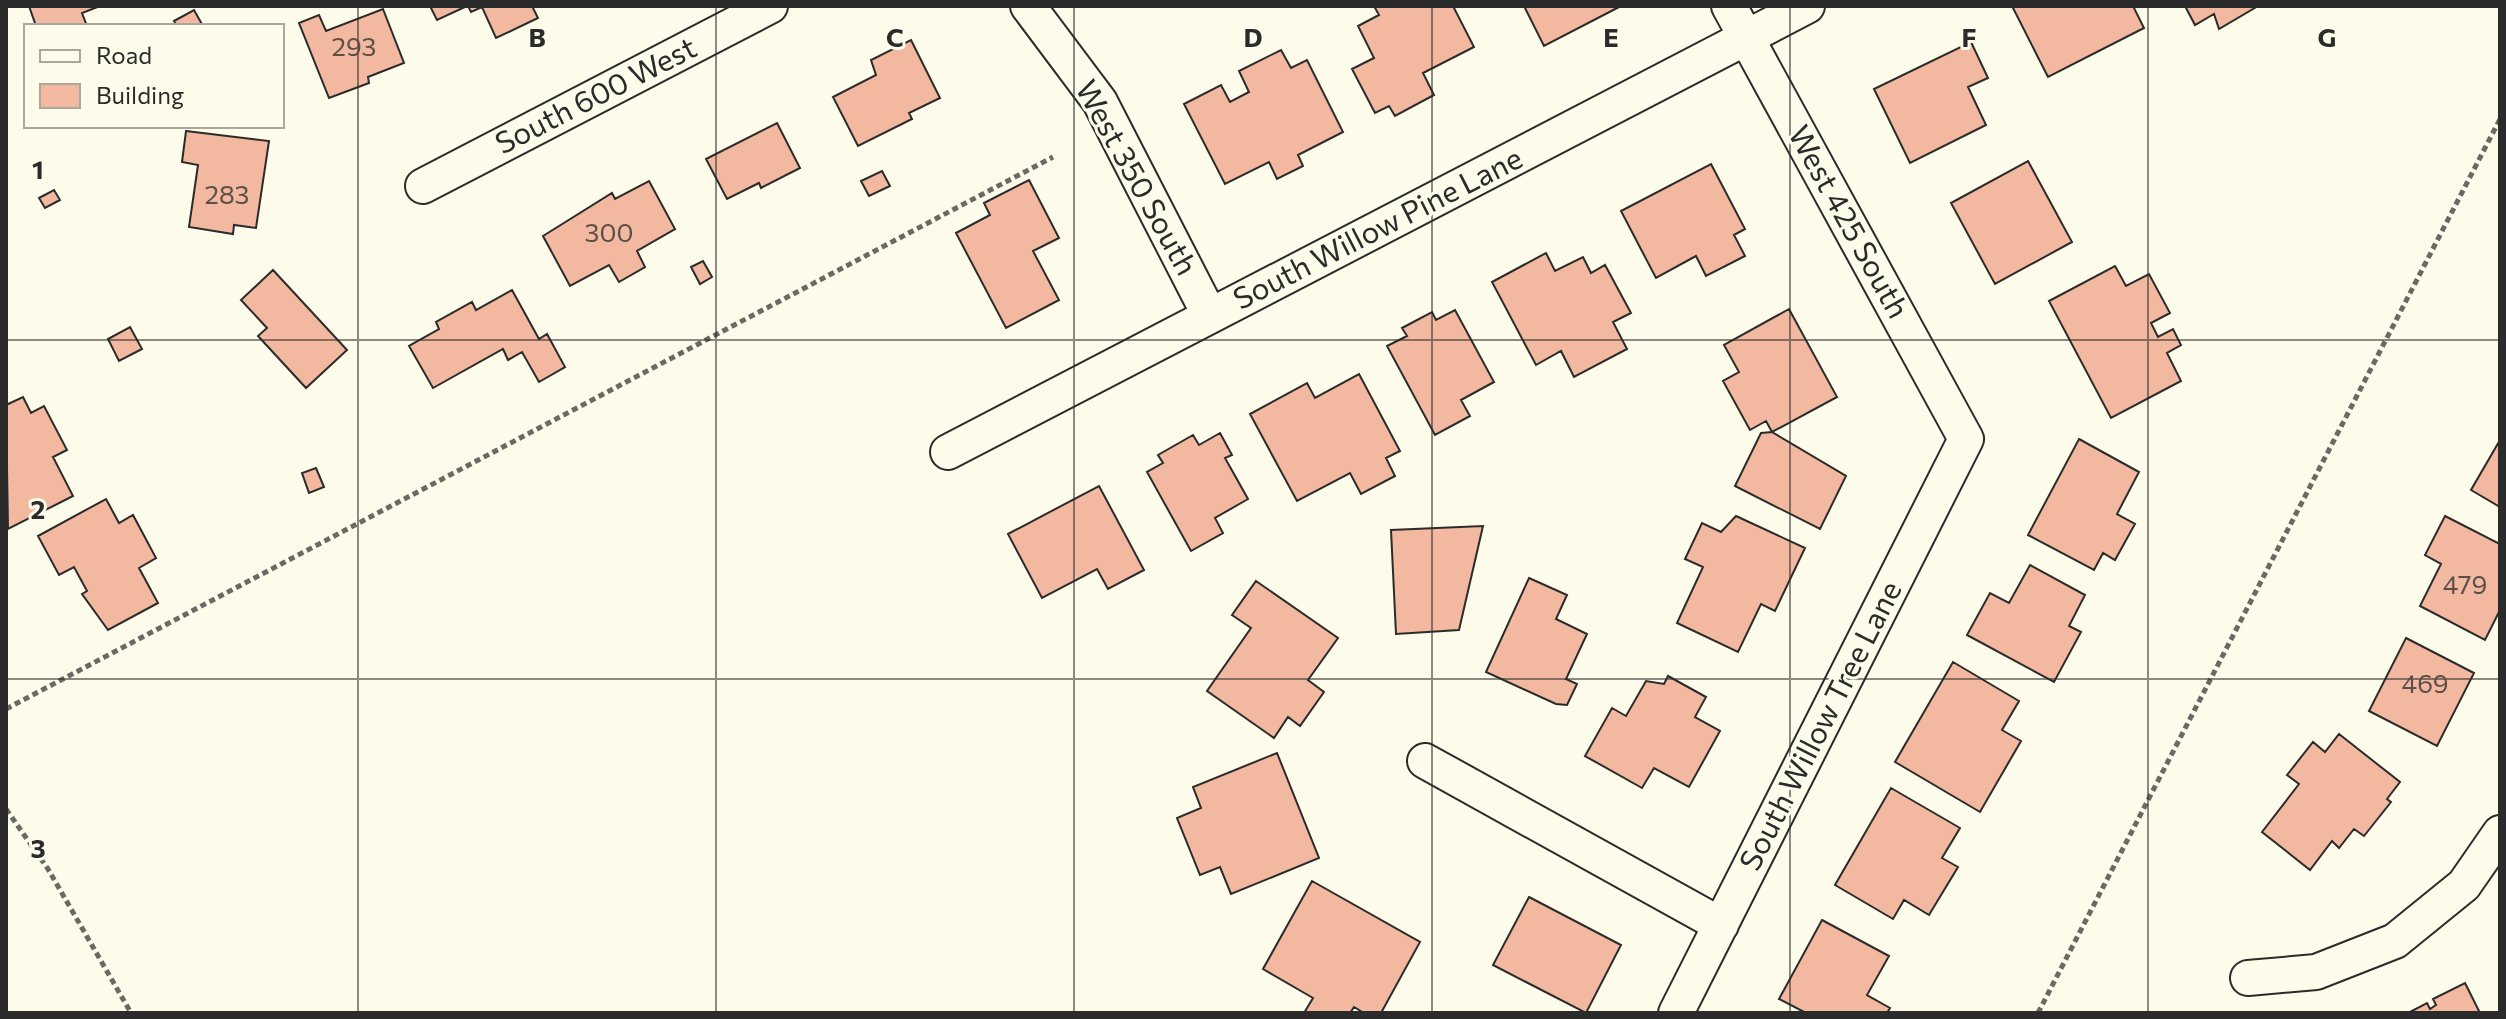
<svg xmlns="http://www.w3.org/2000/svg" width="2506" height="1019" font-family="Commissioner,sans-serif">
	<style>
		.building { fill: #f2b8a0; stroke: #2b2b2b; stroke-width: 2 }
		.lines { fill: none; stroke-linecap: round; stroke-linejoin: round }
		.street-casing { stroke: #2b2b2b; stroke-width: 38 }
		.path { stroke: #6a6964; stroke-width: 5; stroke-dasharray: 6 4; stroke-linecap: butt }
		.street { stroke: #fdfbea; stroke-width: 34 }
		.grid { fill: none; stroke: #2b2b2b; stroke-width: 2; stroke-opacity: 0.55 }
		.labels { text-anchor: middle; stroke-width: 6; stroke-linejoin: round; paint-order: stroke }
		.number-label { font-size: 26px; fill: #5d4e48 }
		.street-label { font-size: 30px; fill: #2b2b2b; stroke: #fdfbea }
		.grid-label { font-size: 26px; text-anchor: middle; font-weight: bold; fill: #2b2b2b; stroke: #fdfbea; stroke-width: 6; stroke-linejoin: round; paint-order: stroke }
	</style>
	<rect width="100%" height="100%" fill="#fdfbea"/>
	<path class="building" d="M29,6h71l-18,7 5,13h-51z
		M430,6h37l-30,14z
		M468,6h64l6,12 -42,20 -14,-31 -11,5z
		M1374,6h79l21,41 -51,26 11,22 -39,21 -6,-10 -14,7 -23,-44 22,-11 -16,-32 21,-11z
		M1524,6h97l-77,40z
		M2012,6h121l11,22 -96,49z
		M2185,6h73l-39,23 -5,-15 -19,11z
		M383,9l21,54 -36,14 1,6 -40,15 -30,-75 20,-8 7,16z
		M194,10l9,16h-26l-3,-5z
		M911,40l29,58 -31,15 3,6 -54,27 -25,-49 43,-22 -5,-15z
		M1971,42l17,36 -20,9 18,38 -76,38 -36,-74z
		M1281,50l10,18 16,-8 36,72 -45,23 5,11 -26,13 -8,-17 -44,22 -41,-80 37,-19 9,17 19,-10 -10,-21z
		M777,123l23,45 -39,20 -2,-5 -32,16 -21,-40z
		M186,131l83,10 -13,87 -22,-3 -1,9 -44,-7 9,-62 -16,-3z
		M2028,161l44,81 -77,42 -44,-81z
		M1711,164l34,65 -11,6 11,21 -39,20 -10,-20 -40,22 -35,-67z
		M882,171l8,15 -21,10 -8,-15z
		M1029,180l30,58 -26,13 26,49 -53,28 -50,-95 34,-18 -6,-12z
		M649,181l26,48 -38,22 8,16 -26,15 -10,-17 -39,21 -27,-50 69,-43 3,6z
		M54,190l6,10 -15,8 -6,-10z
		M1546,253l9,18 28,-14 8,16 14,-8 26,48 -18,9 14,27 -53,28 -13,-26 -25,14 -44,-83z
		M703,261l9,16 -12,7 -9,-17z
		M2115,266l11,20 23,-12 21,39 -19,10 7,14 15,-8 8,16 -14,8 14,28 -70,37 -62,-117z
		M273,270l74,80 -41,38 -48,-52 9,-8 -26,-28z
		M512,290l27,49 8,-5 18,33 -26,15 -17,-30 -14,8 -5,-11 -70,39 -24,-42 30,-17 -3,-7 36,-20 4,8z
		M1789,309l48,88 -65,35 -6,-11 -16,9 -27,-49 16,-9 -15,-27z
		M1455,310l39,72 -33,18 9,16 -35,19 -48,-89 20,-10 -5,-8 30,-16 4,8z
		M130,327l12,22 -23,12 -11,-22z
		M1359,374l41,77 -14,7 9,18 -34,18 -11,-21 -53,28 -47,-87 57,-31 8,15z
		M23,397l8,16 13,-7 23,44 -14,7 20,39 -65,33 -2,-124z
		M1772,432l74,44 -26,53 -85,-43 26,-53z
		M1220,433l12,22 -7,3 23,41 -33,19 8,15 -32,18 -44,-79 16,-9 -5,-8 35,-20 6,10z
		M2079,439l60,33 -22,42 18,10 -20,36 -12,-7 -9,17 -66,-35z
		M2500,440v67l-29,-17z
		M316,468l8,19 -15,6 -7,-20z
		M1099,486l45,84 -36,19 -11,-20 -55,29 -34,-64z
		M106,499l13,24 14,-8 23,43 -17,10 19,35 -50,27 -26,-36 5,-3 -13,-24 -15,8 -21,-39z
		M1736,516l69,32 -30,63 -14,-7 -23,48 -61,-29 26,-56 -18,-8 17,-36 19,9z
		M2445,516l55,28v66l-15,30 -65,-34 21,-42 -16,-9z
		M1483,526l-24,104 -63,4 -5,-104z
		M2030,565l55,30 -16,31 12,6 -27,50 -87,-47 23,-42 19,10z
		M1529,578l38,17 -11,24 31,15 -21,45 11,5 -10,21 -11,-1 -70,-32z
		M1256,581l82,57 -30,42 16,12 -24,34 -12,-9 -14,21 -67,-47 44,-63 -19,-13z
		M2406,638l68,35 -37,73 -68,-35z
		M1953,662l66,39 -17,29 19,11 -41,71 -85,-50z
		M1668,676l38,21 -11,20 25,14 -31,56 -35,-19 -12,20 -57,-32 27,-48 14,8 20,-35 18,3z
		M2339,734l61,48 -13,17 4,3 -27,34 -10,-7 -15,19 -7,-7 -22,29 -48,-38 37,-48 -12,-9 26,-33 12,10z
		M1277,753l42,105 -88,36 -11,-27 -20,8 -23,-57 24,-10 -8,-21z
		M1891,788l69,40 -18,30 16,9 -29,48 -25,-15 -11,19 -58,-34z
		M1312,881l108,61 -39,71h-17l-10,-6 -4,6h-46l9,-15 -50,-29z
		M1529,897l92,48 -35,68 -93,-48z
		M1822,920l67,36 -22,39 23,13 -3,5h-81l-27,-14z
		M2465,983l15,30h-72l19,-10 3,6 6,-4 -3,-6z"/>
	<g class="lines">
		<defs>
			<path id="street" d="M1028,6l72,96 110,214
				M423,186l347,-180
				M948,452l859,-446
				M1425,761l296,164
				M2248,978l68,-6 79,-31 69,-56 36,-52
				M1676,1013l290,-574 -237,-433"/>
		</defs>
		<use href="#street" class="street-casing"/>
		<path class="path" d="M6,709l1047,-552
			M6,809l42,60 83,144
			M2038,1013l462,-894"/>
		<use href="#street" class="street"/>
	</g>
	<path class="grid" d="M358,6v1007M716,6v1007M1074,6v1007M1432,6v1007M1790,6v1007M2148,6v1007M6,340h2494M6,679h2494"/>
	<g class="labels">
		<g class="number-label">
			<text x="354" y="56">293</text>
			<text x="227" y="204">283</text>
			<text x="609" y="242">300</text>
			<text x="2465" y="594">479</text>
			<text x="2425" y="693">469</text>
		</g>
		<g class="street-label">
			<text transform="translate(596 96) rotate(-27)" y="10">South 600 West</text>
			<text transform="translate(1136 178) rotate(61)" y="10">West 350 South</text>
			<text transform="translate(1848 222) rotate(61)" y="10">West 425 South</text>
			<text transform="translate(1378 229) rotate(-27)" y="10">South Willow Pine Lane</text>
			<text transform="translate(1821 726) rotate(-63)" y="10">South Willow Tree Lane</text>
		</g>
	</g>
	<g class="grid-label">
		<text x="537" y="47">B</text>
		<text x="895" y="47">C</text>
		<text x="1253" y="47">D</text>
		<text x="1611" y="47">E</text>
		<text x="1969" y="47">F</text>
		<text x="2327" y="47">G</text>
		<text x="38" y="179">1</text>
		<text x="38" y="519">2</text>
		<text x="38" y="858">3</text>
	</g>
	<rect width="2506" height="1019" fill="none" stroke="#2b2b2b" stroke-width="16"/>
	<rect x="24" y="24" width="260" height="104" fill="#fdfbea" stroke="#a9a89e" stroke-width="2"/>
	<rect x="40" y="50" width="40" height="12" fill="#fdfbea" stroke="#a9a89e" stroke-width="2"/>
	<text x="96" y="64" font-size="24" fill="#2b2b2b">Road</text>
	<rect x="40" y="84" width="40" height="24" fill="#f2b8a0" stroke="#a9a89e" stroke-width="2"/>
	<text x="96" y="104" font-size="24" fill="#2b2b2b">Building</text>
</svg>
